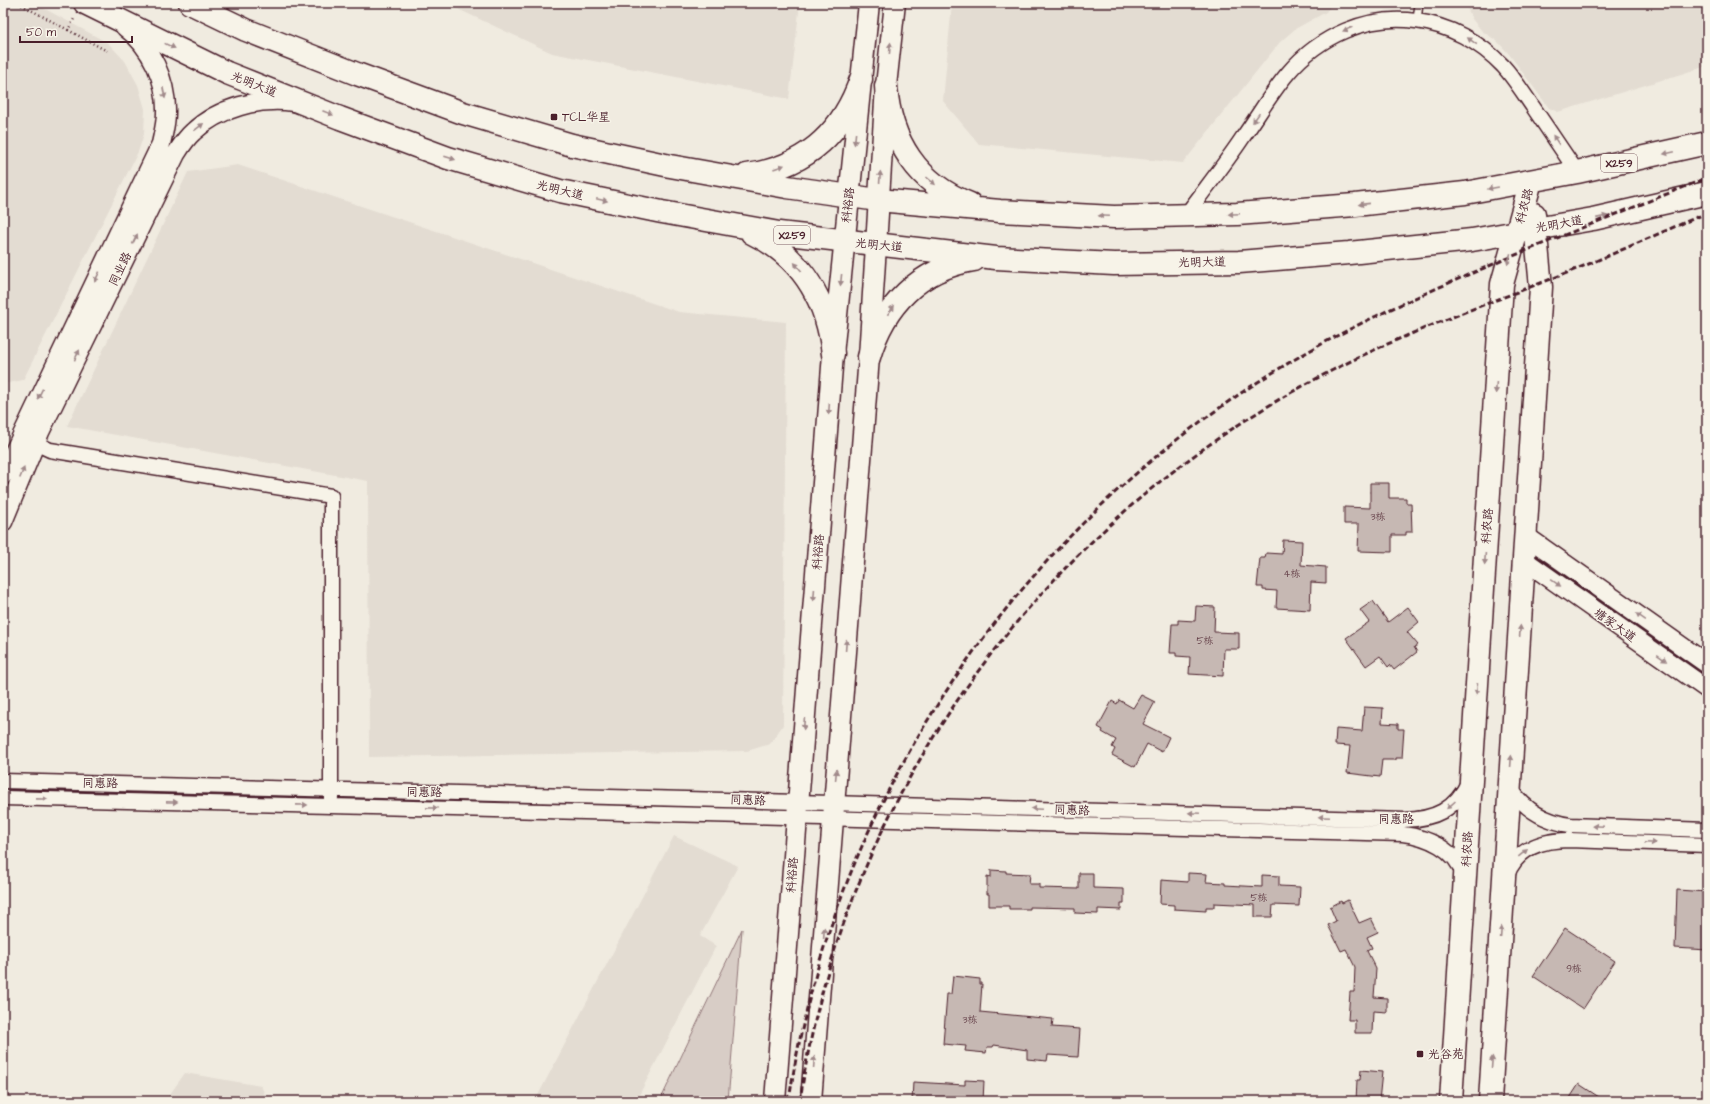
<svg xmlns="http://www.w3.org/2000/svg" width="1710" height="1104" font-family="'Architects Daughter','LXGW WenKai TC',sans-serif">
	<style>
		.built { fill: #e3dcd2 }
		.green { fill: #d8cdc6; stroke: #917678 }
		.building { fill: #c6b8b3; stroke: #4a1f2b }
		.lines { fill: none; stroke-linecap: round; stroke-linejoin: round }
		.service-casing { stroke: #4a1f2b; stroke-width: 10 }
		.minor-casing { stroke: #4a1f2b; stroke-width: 17 }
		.tertiary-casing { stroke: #4a1f2b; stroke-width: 21 }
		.secondary-casing { stroke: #4a1f2b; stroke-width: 23 }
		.primary-casing { stroke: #4a1f2b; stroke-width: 25 }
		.path { stroke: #4a1f2b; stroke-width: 2.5; stroke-dasharray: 1 3; stroke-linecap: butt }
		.service { stroke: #f7f3e8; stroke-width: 7 }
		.minor { stroke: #f7f3e8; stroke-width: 14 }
		.tertiary { stroke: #f7f3e8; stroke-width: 18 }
		.secondary { stroke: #f7f3e8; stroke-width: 20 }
		.primary { stroke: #f7f3e8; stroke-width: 22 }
		.rail { stroke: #4a1f2b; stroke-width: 3; stroke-dasharray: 6 3; stroke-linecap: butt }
		.oneway { fill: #a0898a }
		.poi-dot { fill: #4a1f2b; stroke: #f7f3e8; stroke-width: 1.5 }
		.labels { text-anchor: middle; stroke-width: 3; stroke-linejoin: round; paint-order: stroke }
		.number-label { font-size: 10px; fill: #69454d }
		.shield { fill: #f7f3e8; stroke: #7e5f64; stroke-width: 1 }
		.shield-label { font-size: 11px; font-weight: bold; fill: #4a1f2b }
		.street-label { font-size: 12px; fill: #4a1f2b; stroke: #f7f3e8 }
		.poi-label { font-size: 12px; fill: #4a1f2b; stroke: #f7f3e8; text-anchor: start }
	</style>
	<rect width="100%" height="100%" fill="#f0ebe0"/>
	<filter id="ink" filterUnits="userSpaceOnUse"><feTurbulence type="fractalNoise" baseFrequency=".025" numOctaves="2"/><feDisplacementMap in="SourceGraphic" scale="8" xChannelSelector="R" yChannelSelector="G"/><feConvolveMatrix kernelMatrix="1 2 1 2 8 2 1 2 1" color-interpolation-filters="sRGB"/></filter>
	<g filter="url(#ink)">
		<path class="built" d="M3,3h31l74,40 17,18 13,24 7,24 -1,25 -6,18 -115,228 -20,4z
			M445,3h355l-11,96 -237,-46z
			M952,3h381l-7,9 -31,17 -15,13 -97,121 -204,-19 -36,-43z
			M1465,3h242v63l-149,46 -9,-4 -40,-54 -12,-13 -15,-10 -10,-12z
			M238,165l441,147 107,10 -3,403 -13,19 -23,7 -378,6 -1,-276 -301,-55 121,-254z
			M674,836l64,30 -38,70 16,10 -80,155h-101z
			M185,1073l76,13 7,15h-103z"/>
		<path class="green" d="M742,929l-14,172h-68z"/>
		<path class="building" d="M1370,483h19v15h17v5h5l1,29h-6v3h-14v17l-34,-1 1,-27h-15v-17l26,1z
			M1283,540l19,1 -1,24 25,2v16l-15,-1 -1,28 -34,-2 1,-17 -14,-1v-3h-6l3,-29h5l1,-5 16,1z
			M1373,601l15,21 20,-15 11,15 -12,10 11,13 -4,2 3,5 -23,18 -4,-5 -2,2 -8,-11 -14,10 -20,-28 23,-16 -9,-12z
			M1196,606l19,1 -1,25 25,1v16h-15l-1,27 -34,-2 1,-17 -14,-1v-3h-6l2,-29h6v-4l17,1z
			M1141,695l14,7 -12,22 26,13 -7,15 -15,-8 -12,23 -23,-12 3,-6 -3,-2 4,-7 -14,-8 1,-2 -5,-3 14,-26 5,3 2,-4 14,8z
			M1364,707l19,1 -1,15 16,1v5h6l-2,29h-6v2h-14l-2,17 -33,-4 3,-27 -15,-1 1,-16 26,2z
			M991,870l15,1v2l24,1 -1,10h10v4l40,1v-16h14v15l31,1v14h-3v7l-23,-1v5l-23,-1v-5l-45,-1v2h-21v-3h-20v-12h-2v-18l4,1z
			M1188,873l19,1 -1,8 19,1v2l37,2v-12l17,1v10l21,1 -1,19 -26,-1 -1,12h-17v-12l-41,-2v4h-8v4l-32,-2v-4l-14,-1 1,-24 27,2z
			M1677,890l30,2v58l-32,-2z
			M1348,900l11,23 12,-5 7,14 -11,5 5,11 -5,3 9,18 -2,28 13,1v14l-14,-1 -1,22h-17v-13h-7l2,-28h4l1,-25 -9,-18 -5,2 -13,-26 8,-4 -6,-14 11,-6 1,2z
			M1565,928l50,33 -32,48 -50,-33z
			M953,976l27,3v5h2l-2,28 73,7 -1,8 28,2 -2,28 -30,-2 -1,6 -20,-2v-9l-33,-5 -1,2h-6l-1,6 -21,-2 1,-5 -23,-2 4,-50h4z
			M1361,1070l21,2 -3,29h-23l1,-21h3z
			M965,1080l19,1 -1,20h-71l1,-19 52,3z
			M1579,1084l26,17h-37z"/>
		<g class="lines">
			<defs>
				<path id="service" d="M1417,21l2,-18"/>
				<path id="minor" d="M1186,215c19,-26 39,-51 57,-78 15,-21 28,-44 45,-64 31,-37 80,-59 128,-52 33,4 64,21 87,45 11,12 21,28 30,41 15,22 30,44 44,65
					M35,443l15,7 281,46v302
					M3,781l760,20 641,19c31,-1 51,-10 65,-39
					M1510,787c14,23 34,34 60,38l137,5
					M3,798l743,18 657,18c24,3 53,15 60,41
					M1507,875c11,-27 34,-35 62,-35l138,5"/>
				<path id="tertiary" d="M3,475l158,-331c2,-10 5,-20 5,-31 1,-32 -15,-67 -41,-86
					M3,522l37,-90 136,-278c5,-8 10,-16 17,-22 25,-24 66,-35 101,-30
					M1526,536l181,128
					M1524,560l183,129"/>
				<path id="secondary" d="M775,1101l58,-747 36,-351
					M811,1101l58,-744 17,-271 9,-83"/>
				<path id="primary" d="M85,3l142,70 113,45 108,40 112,33 102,21 117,21 217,25 118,6 125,-2 110,-9 123,-13 121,-21 114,-26
					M190,3l56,27 111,44 106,39 109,32 98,21 117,21 91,13 122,11 114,6 123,-3 118,-9 110,-12 112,-21 130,-29
					M886,86c4,55 32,98 84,118
					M747,175c58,-8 95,-41 114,-96
					M752,233c50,24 75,67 81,121
					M869,357c15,-52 50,-88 105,-97
					M1451,1101l51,-817 29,-103
					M1490,1101l51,-814 -7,-73"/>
			</defs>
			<use href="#service" class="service-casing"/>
			<use href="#minor" class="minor-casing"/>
			<use href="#tertiary" class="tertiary-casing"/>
			<use href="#secondary" class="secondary-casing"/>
			<use href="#primary" class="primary-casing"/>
			<path class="path" d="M18,3l50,27 7,-13
				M68,30l39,21"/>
			<use href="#service" class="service"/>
			<use href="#minor" class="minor"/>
			<use href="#tertiary" class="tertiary"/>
			<use href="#secondary" class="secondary"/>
			<use href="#primary" class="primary"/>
			<path class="rail" d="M789,1101c43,-301 230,-573 488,-731 68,-42 138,-73 212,-104 72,-30 145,-59 218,-88
				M800,1101c44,-313 253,-589 533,-731 74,-38 154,-66 231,-96 48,-19 95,-41 143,-61"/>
		</g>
		<defs><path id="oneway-solid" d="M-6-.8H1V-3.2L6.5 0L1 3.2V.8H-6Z"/></defs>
		<g class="oneway">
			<use href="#oneway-solid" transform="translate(1348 29) rotate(158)"/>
			<use href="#oneway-solid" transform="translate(1472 41) rotate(-144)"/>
			<use href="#oneway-solid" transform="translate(170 46) rotate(26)"/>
			<use href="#oneway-solid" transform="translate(890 48) rotate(-84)"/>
			<use href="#oneway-solid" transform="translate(164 93) rotate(79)"/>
			<use href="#oneway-solid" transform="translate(328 113) rotate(22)"/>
			<use href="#oneway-solid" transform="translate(1256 118) rotate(125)"/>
			<use href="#oneway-solid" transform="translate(199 127) rotate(-38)"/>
			<use href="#oneway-solid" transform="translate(855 139) rotate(96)"/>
			<use href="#oneway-solid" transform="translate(1556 140) rotate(-124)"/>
			<use href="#oneway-solid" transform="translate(1669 153) rotate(168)"/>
			<use href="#oneway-solid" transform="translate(450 158) rotate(18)"/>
			<use href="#oneway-solid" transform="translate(779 167) rotate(-20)"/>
			<use href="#oneway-solid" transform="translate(880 177) rotate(-86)"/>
			<use href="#oneway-solid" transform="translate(931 181) rotate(40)"/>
			<use href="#oneway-solid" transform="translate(1493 188) rotate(170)"/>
			<use href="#oneway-solid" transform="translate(602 200) rotate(12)"/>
			<use href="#oneway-solid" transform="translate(1364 204) rotate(174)"/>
			<use href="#oneway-solid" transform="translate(1234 214) rotate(178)"/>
			<use href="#oneway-solid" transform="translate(1104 216) rotate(-177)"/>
			<use href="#oneway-solid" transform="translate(1602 217) rotate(-13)"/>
			<use href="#oneway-solid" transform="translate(135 239) rotate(-64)"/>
			<use href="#oneway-solid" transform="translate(1509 259) rotate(106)"/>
			<use href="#oneway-solid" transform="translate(798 267) rotate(-131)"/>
			<use href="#oneway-solid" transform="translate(97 277) rotate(116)"/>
			<use href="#oneway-solid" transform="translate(841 280) rotate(96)"/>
			<use href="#oneway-solid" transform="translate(891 310) rotate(-53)"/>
			<use href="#oneway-solid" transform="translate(77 355) rotate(-64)"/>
			<use href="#oneway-solid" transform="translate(1496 388) rotate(94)"/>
			<use href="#oneway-solid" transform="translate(40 394) rotate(116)"/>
			<use href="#oneway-solid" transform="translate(829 409) rotate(94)"/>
			<use href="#oneway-solid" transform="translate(22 473) rotate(-68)"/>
			<use href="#oneway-solid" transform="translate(1485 559) rotate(94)"/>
			<use href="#oneway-solid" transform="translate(1556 583) rotate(35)"/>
			<use href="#oneway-solid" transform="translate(814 595) rotate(94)"/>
			<use href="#oneway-solid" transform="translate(1641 617) rotate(-145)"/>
			<use href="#oneway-solid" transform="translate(1520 631) rotate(-86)"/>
			<use href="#oneway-solid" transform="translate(846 645) rotate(-86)"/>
			<use href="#oneway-solid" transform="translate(1662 658) rotate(35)"/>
			<use href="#oneway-solid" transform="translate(1477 689) rotate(94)"/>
			<use href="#oneway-solid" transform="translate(804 724) rotate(94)"/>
			<use href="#oneway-solid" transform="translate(1511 761) rotate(-86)"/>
			<use href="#oneway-solid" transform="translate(836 775) rotate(-85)"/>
			<use href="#oneway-solid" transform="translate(42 799) rotate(1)"/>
			<use href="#oneway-solid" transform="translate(172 802) rotate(1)"/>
			<use href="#oneway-solid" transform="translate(302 805) rotate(1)"/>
			<use href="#oneway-solid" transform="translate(1451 805) rotate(138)"/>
			<use href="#oneway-solid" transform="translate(432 808) rotate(1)"/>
			<use href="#oneway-solid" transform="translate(1037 809) rotate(-178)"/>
			<use href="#oneway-solid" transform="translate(1194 813) rotate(-178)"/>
			<use href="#oneway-solid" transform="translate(1324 817) rotate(-178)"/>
			<use href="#oneway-solid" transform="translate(1598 826) rotate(-178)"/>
			<use href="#oneway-solid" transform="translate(1650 843) rotate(2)"/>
			<use href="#oneway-solid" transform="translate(1523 853) rotate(-39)"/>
			<use href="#oneway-solid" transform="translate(1501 932) rotate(-86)"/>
			<use href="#oneway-solid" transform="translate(824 933) rotate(-86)"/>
			<use href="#oneway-solid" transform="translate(814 1062) rotate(-86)"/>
			<use href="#oneway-solid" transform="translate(1492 1062) rotate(-86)"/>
		</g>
	</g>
	<g class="poi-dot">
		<rect x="550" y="113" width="8" height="8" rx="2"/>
		<rect x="1416" y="1050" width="8" height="8" rx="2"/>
	</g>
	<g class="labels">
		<g class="number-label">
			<text x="1378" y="520">3栋</text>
			<text x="1292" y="577">4栋</text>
			<text x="1205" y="644">5栋</text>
			<text x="1259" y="901">5栋</text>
			<text x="1574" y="972">9栋</text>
			<text x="970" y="1023">3栋</text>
		</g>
		<g class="shield">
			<rect x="1601" y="154" width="36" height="18" rx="3"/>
			<rect x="774" y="226" width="36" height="18" rx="3"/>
		</g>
		<g class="shield-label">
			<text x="1619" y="167">X259</text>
			<text x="792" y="239">X259</text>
		</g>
		<g class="street-label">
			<text transform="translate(254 84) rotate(22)" y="4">光明大道</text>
			<text transform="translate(560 190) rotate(14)" y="4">光明大道</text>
			<text transform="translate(848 205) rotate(-84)" y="4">科裕路</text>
			<text transform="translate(1524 206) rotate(-74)" y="4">科农路</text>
			<text transform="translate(1559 224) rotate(-10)" y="4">光明大道</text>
			<text transform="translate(879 245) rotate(6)" y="4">光明大道</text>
			<text transform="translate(1202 262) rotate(-1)" y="4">光明大道</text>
			<text transform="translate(120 269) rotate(-64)" y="4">同业路</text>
			<text transform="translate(1487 526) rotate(-86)" y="4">科农路</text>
			<text transform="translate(818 552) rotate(-86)" y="4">科裕路</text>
			<text transform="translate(1615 625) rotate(35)" y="4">塘家大道</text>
			<text transform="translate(100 783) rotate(1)" y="4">同惠路</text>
			<text transform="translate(424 792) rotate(1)" y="4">同惠路</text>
			<text transform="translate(748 800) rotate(2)" y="4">同惠路</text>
			<text transform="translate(1072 810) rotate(2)" y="4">同惠路</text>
			<text x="1396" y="823">同惠路</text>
			<text transform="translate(1467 849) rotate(-87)" y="4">科农路</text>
			<text transform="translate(792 875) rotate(-86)" y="4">科裕路</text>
		</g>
		<g class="poi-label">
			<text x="562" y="121">TCL华星</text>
			<text x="1428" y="1058">光谷苑</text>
		</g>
	</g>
	<rect width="1710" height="1104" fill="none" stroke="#f7f3e8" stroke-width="16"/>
	<rect x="8" y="8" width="1694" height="1088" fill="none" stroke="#4a1f2b" stroke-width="1.5" filter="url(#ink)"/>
	<path d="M20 36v6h112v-6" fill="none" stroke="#4a1f2b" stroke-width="2"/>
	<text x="26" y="36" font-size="12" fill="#4a1f2b" stroke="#f7f3e8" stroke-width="3" paint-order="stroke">50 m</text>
</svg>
